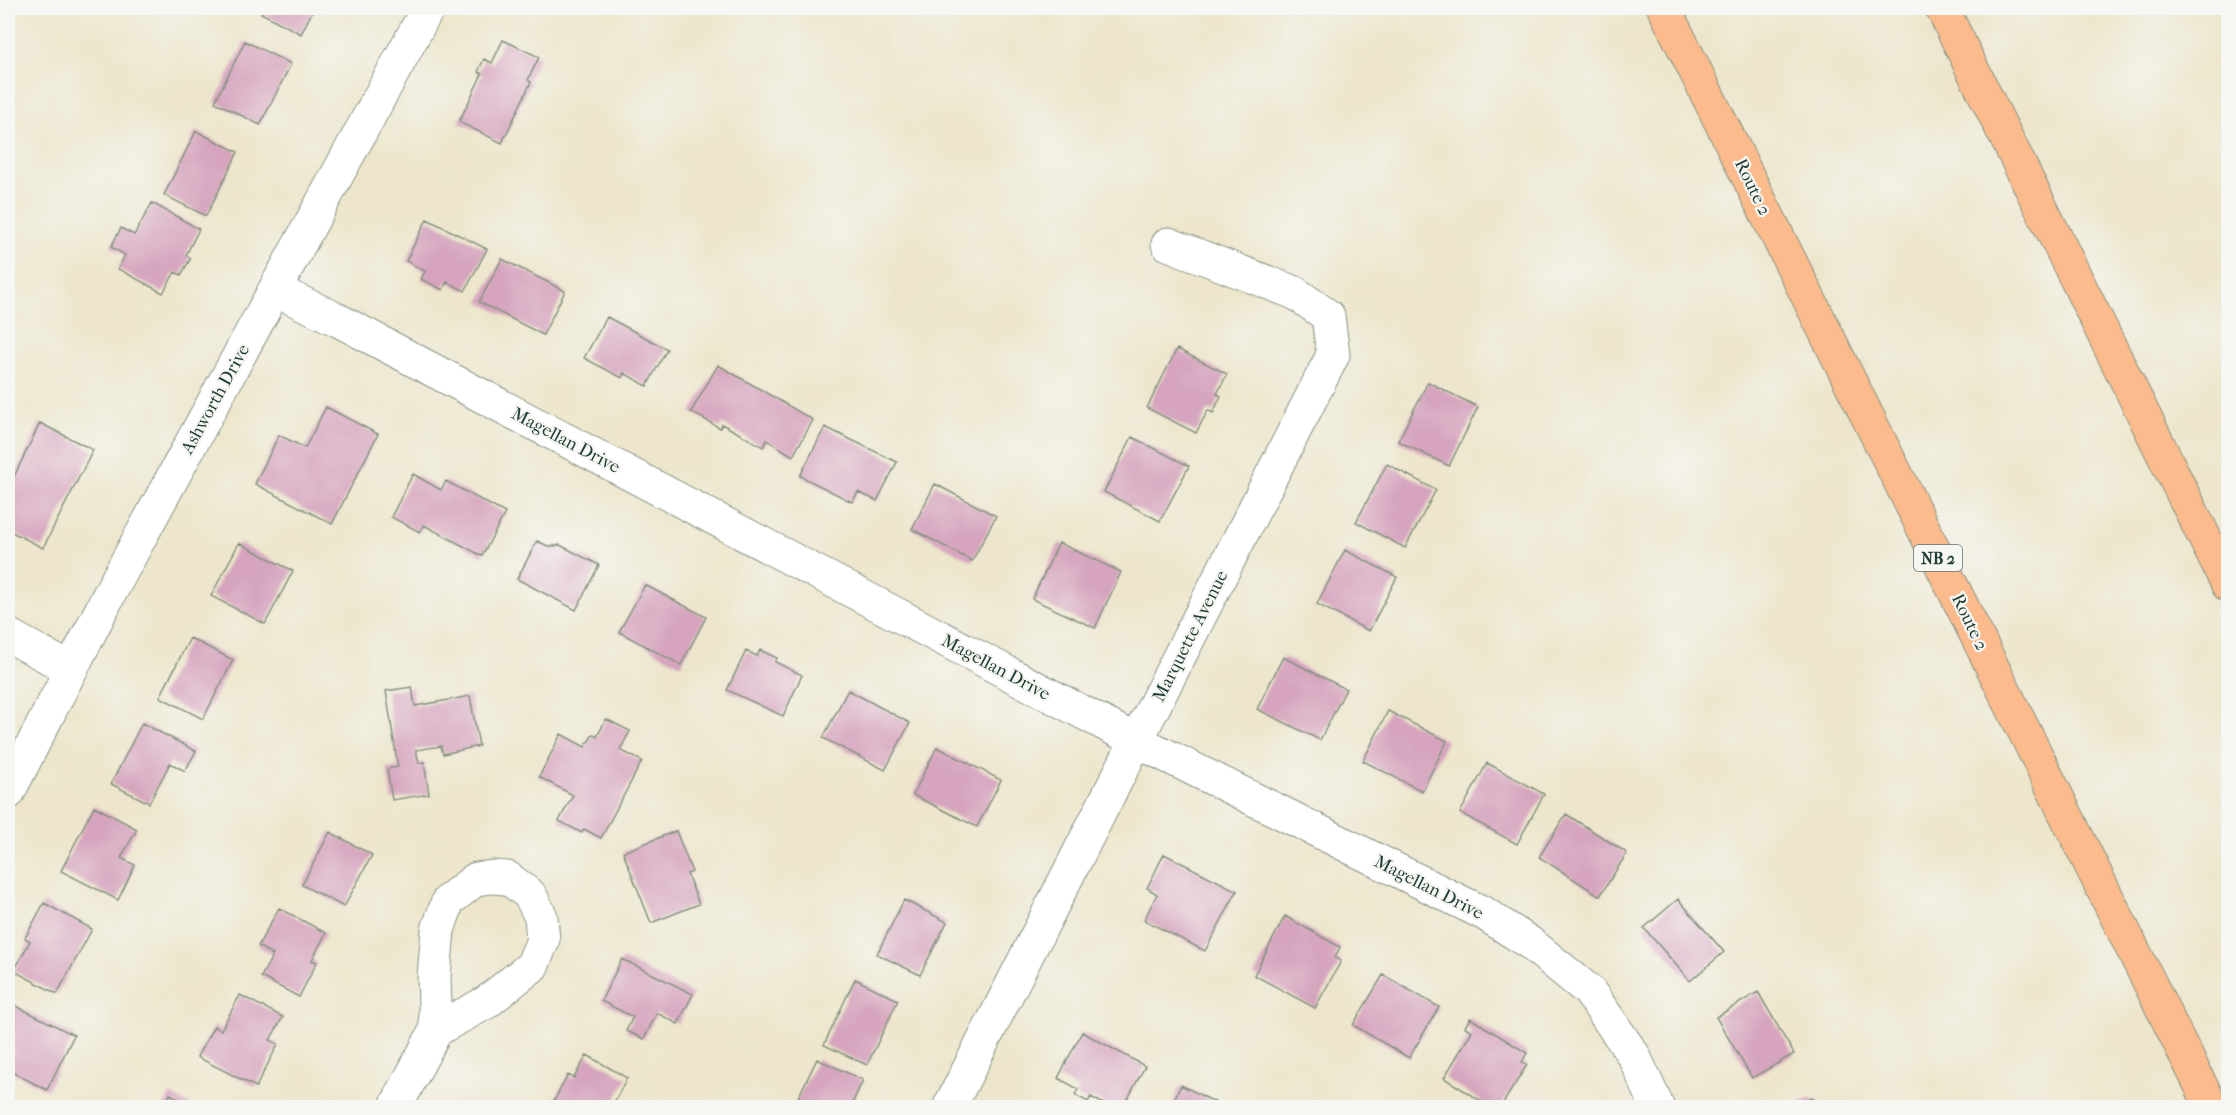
<svg xmlns="http://www.w3.org/2000/svg" width="2236" height="1115" font-family="'IM FELL French Canon',serif">
	<style>
		.building { fill: #d6a4be }
		.lines { fill: none; stroke-linecap: round; stroke-linejoin: round }
		.minor-casing { stroke: #869280; stroke-width: 35 }
		.highway-casing { stroke: #869280; stroke-width: 35 }
		.minor { stroke: #fff; stroke-width: 33 }
		.highway { stroke: #fbbb8d; stroke-width: 33 }
		.labels { text-anchor: middle; stroke-width: 4.5; stroke-linejoin: round; paint-order: stroke }
		.shield { fill: #f6f6f2; stroke: #60746d; stroke-width: 1.5 }
		.shield-label { font-size: 16px; font-weight: bold; fill: #1f3d34 }
		.street-label { font-size: 18px; fill: #1f3d34; stroke: #f6f6f2 }
	</style>
	<rect width="100%" height="100%" fill="#f6f6f2"/>
	<filter id="ink" filterUnits="userSpaceOnUse"><feTurbulence type="fractalNoise" baseFrequency=".0167" numOctaves="2"/><feDisplacementMap in="SourceGraphic" scale="12" xChannelSelector="R" yChannelSelector="G"/><feConvolveMatrix kernelMatrix="1 2 1 2 8 2 1 2 1" color-interpolation-filters="sRGB"/></filter>
	<filter id="wash" filterUnits="userSpaceOnUse"><feTurbulence type="fractalNoise" baseFrequency=".008" numOctaves="4" result="noise"/><feDisplacementMap in="SourceGraphic" scale="24" xChannelSelector="R" yChannelSelector="G"/><feGaussianBlur stdDeviation="1.35" result="paint"/><feColorMatrix in="noise" values="0 0 0 0 0 0 0 0 0 0 0 0 0 0 0 0 0 1.4 0 .05"/><feComposite in="paint" operator="in"/></filter>
	<g filter="url(#wash)">
		<rect width="100%" height="100%" fill="#ede6cc"/>
		<g id="blocks">
			<path class="building" d="M264,8h50l-13,26 -40,-21z
				M503,40l36,17 -11,23 3,2 -29,61 -43,-21 23,-48 -4,-2 6,-13 8,4z
				M245,41l46,23 -31,61 -45,-23z
				M196,131l42,21 -32,64 -42,-21z
				M152,203l47,26 -13,26 5,3 -10,17 -6,-3 -12,21 -45,-24 7,-14 -14,-8 10,-19 13,7z
				M427,219l60,30 -22,42 -18,-9 -4,8 -22,-11 4,-8 -19,-10z
				M502,259l63,32 -22,44 -64,-33z
				M607,317l60,32 -20,37 -23,-13 -2,5 -38,-20z
				M1177,349l50,25 -10,20 4,2 -8,17 -5,-3 -12,23 -49,-25z
				M718,365l95,55 -20,36 -26,-16 -4,7 -41,-23 -2,4 -29,-16z
				M1428,382l50,25 -29,59 -51,-25z
				M326,407l52,27 -46,90 -77,-40 24,-49 26,13z
				M40,423l53,27 -50,98 -35,-18v-41z
				M825,427l72,35 -20,39 -19,-9 -6,10 -52,-26z
				M1132,437l57,29 -29,55 -56,-29z
				M1387,464l49,26 -31,58 -49,-26z
				M413,474l28,16 5,-9 59,32 -23,43 -58,-31 -4,7 -29,-15z
				M935,484l61,32 -24,45 -60,-32z
				M537,541l13,6 10,-2 39,20 -23,45 -59,-31z
				M239,543l54,28 -28,53 -54,-28z
				M1059,543l62,29 -26,56 -63,-29z
				M1345,550l52,27 -28,54 -52,-27z
				M645,585l61,32 -25,48 -62,-33z
				M190,638l43,22 -30,59 -43,-22z
				M760,650l17,8 -2,4 27,13 -19,41 -56,-26 19,-39 11,5z
				M1283,657l63,32 -26,51 -63,-31z
				M412,687l3,19 55,-10 9,50 -36,8 -2,-8 -25,4 3,13 5,-1 5,32 -37,6 -5,-31 11,-2 -12,-76z
				M848,690l62,33 -25,47 -62,-32z
				M1388,711l59,30 -25,50 -59,-30z
				M606,719l24,12 -10,19 22,11 -41,77 -17,-9 -2,4 -23,-12 14,-26 -34,-18 22,-43 24,13 8,-13 4,3z
				M142,723l54,28 -11,20 -15,-8 -21,40 -38,-19z
				M937,747l64,33 -24,47 -64,-32z
				M1487,763l57,31 -27,50 -57,-31z
				M94,806l43,23 -16,29 14,7 -17,35 -57,-29z
				M1566,814l61,39 -27,43 -61,-39z
				M676,831l16,41 -5,2 12,30 -48,19 -28,-71z
				M330,832l42,23 -28,52 -42,-22z
				M1164,854l73,37 -32,60 -61,-31 13,-26 -10,-6z
				M1678,899l46,53 -34,29 -46,-53z
				M904,900l43,22 -27,53 -43,-21z
				M44,903l48,26 -35,65 -43,-23 16,-30 -5,-3z
				M279,908l47,25 -14,27 5,2 -18,35 -38,-20 12,-22 -15,-9z
				M1285,916l55,31 -5,11 6,3 -26,47 -61,-33z
				M622,959l71,35 -15,30 -21,-11 -13,26 -18,-8 7,-14 -32,-16z
				M1383,975l56,32 -30,51 -56,-33z
				M855,979l43,21 -31,65 -43,-20z
				M1758,992l36,62 -42,24 -36,-61z
				M240,995l43,22 -13,23 8,4 -22,43 -59,-30 17,-31 7,4z
				M8,1002l66,33 -27,55 -39,-20z
				M1470,1018l57,35 -5,9 5,3 -27,43h-8l-48,-30 28,-47 -7,-4z
				M1082,1032l63,34 -22,42h-12l-20,-11 -3,5 -13,-7 3,-6 -20,-11z
				M587,1055l40,23 -16,30h-61l18,-33 6,3z
				M817,1059l46,21 -13,28h-57z
				M1181,1085l45,23h-56z
				M170,1094l26,14h-33z
				M1812,1097l5,11h-28z"/>
		</g>
	</g>
	<g filter="url(#ink)">
		<use href="#blocks" fill-opacity="0" stroke="#869280" stroke-width="1.5"/>
		<g class="lines">
			<defs>
				<path id="minor" d="M275,290l61,29 801,422 348,173 45,29 59,48 45,65 24,52
					M8,635l62,34
					M8,793l104,-204 316,-581
					M395,1108l41,-78 -2,-54 4,-46 10,-29 28,-22 16,-2 16,1 22,17 11,22 2,23 -11,26 -45,36 -51,28
					M949,1108l384,-753 -5,-39 -33,-23 -127,-49"/>
				<path id="highway" d="M1664,8l548,1100
					M1942,8l286,577"/>
			</defs>
			<use href="#minor" class="minor-casing"/>
			<use href="#highway" class="highway-casing"/>
			<use href="#minor" class="minor"/>
			<use href="#highway" class="highway"/>
		</g>
	</g>
	<g class="labels">
		<rect class="shield" x="1914" y="545" width="48" height="26" rx="4.5"/>
		<g class="shield-label">
			<text x="1938" y="564">NB 2</text>
		</g>
		<g class="street-label">
			<text transform="translate(1753 187) rotate(64)" y="6">Route 2</text>
			<text transform="translate(215 399) rotate(-61)" y="6">Ashworth Drive</text>
			<text transform="translate(566 440) rotate(28)" y="6">Magellan Drive</text>
			<text transform="translate(1970 622) rotate(64)" y="6">Route 2</text>
			<text transform="translate(1190 636) rotate(-63)" y="6">Marquette Avenue</text>
			<text transform="translate(996 667) rotate(28)" y="6">Magellan Drive</text>
			<text transform="translate(1429 887) rotate(27)" y="6">Magellan Drive</text>
		</g>
	</g>
	<rect width="2236" height="1115" fill="none" stroke="#f6f6f2" stroke-width="30"/>
</svg>
